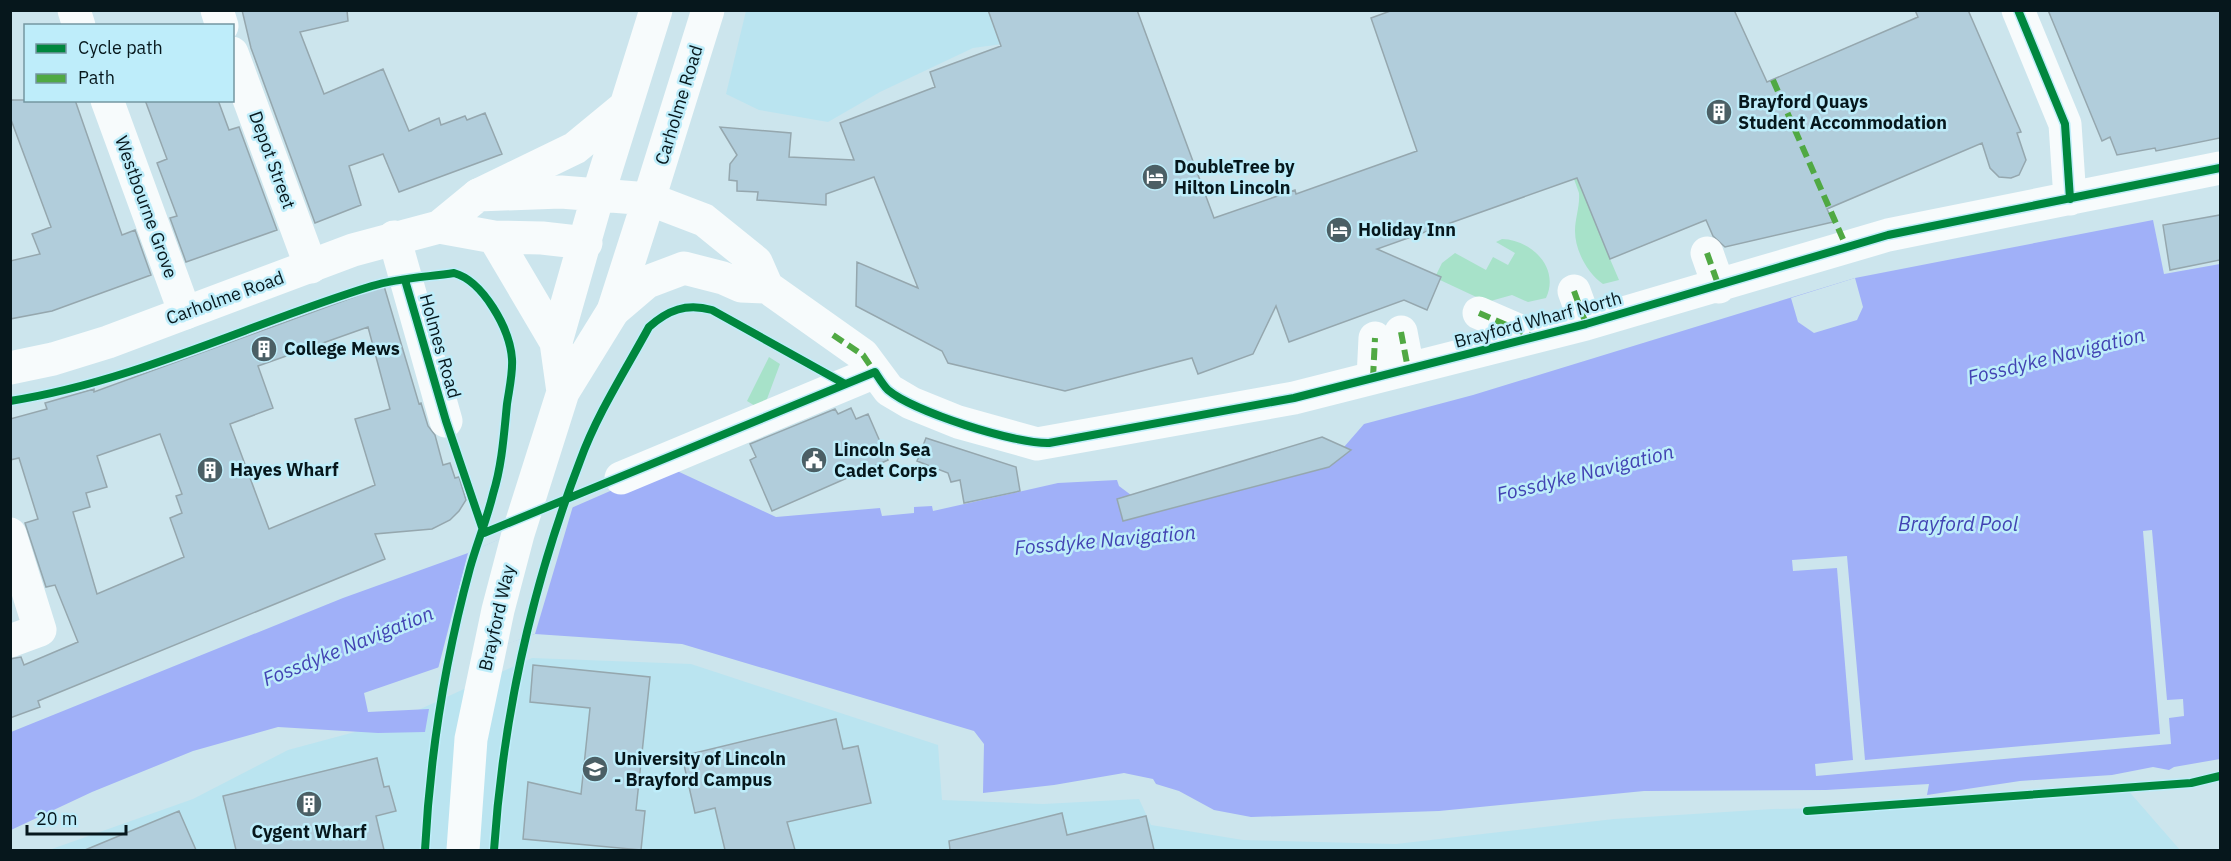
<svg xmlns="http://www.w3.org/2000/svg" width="2231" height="861" font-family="'IBM Plex Sans',sans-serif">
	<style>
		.built { fill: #bae4f0 }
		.green { fill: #a7e2c9 }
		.water { fill: #a0b0f8 }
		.pier { fill: #cce5ed }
		.building { fill: #b1cddb; stroke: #95a7ae; stroke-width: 1.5; fill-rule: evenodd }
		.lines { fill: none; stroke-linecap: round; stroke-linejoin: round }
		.street { stroke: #f7fbfc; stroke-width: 33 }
		.secondary { stroke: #f7fbfc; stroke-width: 33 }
		.primary { stroke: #f7fbfc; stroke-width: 33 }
		.quiet { stroke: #50a943; stroke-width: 6; stroke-dasharray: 12 6; stroke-linecap: butt }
		.cycleway-casing { stroke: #beedfa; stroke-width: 11 }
		.cycleway { stroke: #00873e; stroke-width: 8 }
		.labels { text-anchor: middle; stroke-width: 5; stroke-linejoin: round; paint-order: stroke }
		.poi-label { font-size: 18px; font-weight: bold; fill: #06171c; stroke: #beedfa; text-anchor: start }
		.street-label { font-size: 18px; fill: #06171c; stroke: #beedfa }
		.water-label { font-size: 20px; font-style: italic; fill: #4243b3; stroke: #beedfa }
	</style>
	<rect width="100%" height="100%" fill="#cce5ed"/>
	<path class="built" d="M746,11h306l-42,32 -37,5 -93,44 -52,30 -69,-12 -33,-16z
		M532,658l159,6 247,81 4,55 101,4 96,-5 12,26 92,15 153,4 218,-25 159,-10 92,-2 261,-19 54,62h-2131l144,-51 95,-49 104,-28z"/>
	<path class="green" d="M1543,93l67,166 9,21 -16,4c-16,-11 -28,-34 -28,-53 0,-13 5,-24 4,-38z
		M1502,239c30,1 58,29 44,59l-18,4 -16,-7 -25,7 -47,-22 1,-3 -5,-2 6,-12 13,-10 31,17 7,-13 15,8 7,-12 -19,-11z
		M769,357l11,7 -16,43 -4,2 -13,-8z"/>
	<path class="water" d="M2153,220l11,54 56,-10v495l-46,8 -5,3 -16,-3 -41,8 -92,6 -93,14 2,-11 -103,6 -182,1 -205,20 -188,6 -37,-7 -35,-19 -23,-7 -3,-5 -29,-6 -70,12 -71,8 1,-49 -10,-13 -292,-87 -147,-10 -171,59 4,19 61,-3 -4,23 -47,1 -100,-6 -85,24 -101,41 -81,38v-98l332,-134 125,-45 188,-82 19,-1 101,47 104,-9 2,8 32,-3v-6l18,-1 1,5 125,-28 59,-3 2,6 12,9 6,22 192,-50 12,-10 3,-10 20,-23 109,-29 382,-117z"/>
	<path class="pier" d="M1855,278l8,29 -6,13 -43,13 -16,-11 -7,-24z
		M573,506l-38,128 -97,35 30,-116z
		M2152,530l15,170 16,-1 1,17 -15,2 2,26 -355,32 -1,-12 38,-4 -16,-192 -44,3 -1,-11 55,-4 18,204 295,-26 -17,-203z"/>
	<path class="building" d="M242,10h105l1,11 -48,11 24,62 59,-25 26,62 30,-13 2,7 24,-9 2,4 18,-7 17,41 -103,38 -16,-38 -34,12 12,39 -46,18 -64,-175z
		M988,10h149l77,208 81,-28 1,4 121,-43 -46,-133 22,-8h341l33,72 151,-65 -3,-7h53l53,122 -4,1 9,27 -7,15 -8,3 -12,-1 -9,-9 -8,-25 -155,66 6,13 -108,25 -12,-11 -7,-16 -96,39 -33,-81 -200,71 64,28 -14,33 -23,-10 -115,42 -13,-36 -23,48 -55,20 -6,-16 -127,33 -117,-28 -6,-12 -86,-45 1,-44 61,26 -44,-111 -48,17v11l-69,-5 1,-8 -21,-1v-10l-8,-1 1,-16 7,-9 -17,-28 71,6 -2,24 65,3 -14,-37 95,-36 -5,-15 71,-26z
		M2048,10h172v128l-64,13 -1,-3 -38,7 -7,-18 -8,4z
		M10,100h65l47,135 13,-5 16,45 -99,36 -42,8v-58l30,-7 -8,-20 19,-7 -41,-110z
		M145,100h73l11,30 10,-3 38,103 -91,32 -16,-44 7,-2 -20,-53 10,-4z
		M2220,215v45l-50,10 -7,-45z
		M384,286l35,118 2,-1 7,23 7,9 8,30 7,-2 5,15 4,-1 7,23 -7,11 -9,9 -18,9 -57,5 10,25 -347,142 2,6 -30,11v-59l11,-2 3,8 54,-23 -23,-57 -9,2 -21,-64 13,-4 -19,-61 -9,2v-41l37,-10 -2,-6 49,-14v3zM368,327l22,82 -35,10 20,66 -106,44 -39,-105 43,-16 -15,-42zM160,434l22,60 -6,2 6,17 -12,5 14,39 -87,37 -24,-82 17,-5 -4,-14 21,-6 -10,-31z
		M851,408l5,11 12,-5 20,46 -116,51 -22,-51 6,-3 -6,-13 85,-35 3,5z
		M1322,437l29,13 -22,17 -206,54 -6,-22z
		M926,438l90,29 4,24 -56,12 -4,-23 -9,2 -3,-9 -31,-12z
		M533,665l117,12 -14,133 9,1 -4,39 -118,-11 5,-57 53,12 9,-86 -60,-6z
		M836,719l7,30 15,-3 13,57 -84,19 8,28h-70l-10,-42 -20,5 -13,-57z
		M377,758l7,29 5,-1 7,25 -20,5 8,34h-148l-13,-54z
		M179,811l17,39h-111z
		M1062,813l5,22 79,-19 8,34h-204l-1,-9z"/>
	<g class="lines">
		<path class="street" d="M74,10l5,16
			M217,10l5,16
			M2018,10l47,114 5,75
			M232,53l79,214
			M107,100l78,213
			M649,199l55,21 52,42 11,25 96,68 26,35 22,13 47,19 79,22 257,-46 292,-74 302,-89 332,-67
			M394,237l52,184
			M1707,253l12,34
			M1574,291l12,33
			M613,311l34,-29 37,-14 39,10 18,8 26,1
			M1479,313l55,24
			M1401,332l7,37
			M1373,378l2,-40
			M621,478l254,-106
			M10,534l30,96 -30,11"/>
		<path class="secondary" d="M478,195l97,-47 51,-42
			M598,195l58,-185
			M649,199l59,-189"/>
		<path class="primary" d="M439,227l39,-32 83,-3 88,7 -36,112 -50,81 -45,142 -20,76 -27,129 -8,111
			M494,237l62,105 7,50
			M556,342l42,-147
			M10,368l43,-9 55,-17 245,-92 86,-23 55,10 48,1 44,5"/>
		<path class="quiet" d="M1773,80l73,166
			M1707,253l12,34
			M1574,291l12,33
			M1479,313l55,24
			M1401,332l7,37
			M833,335l30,20 13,19
			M1373,378l2,-40"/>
		<defs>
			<path id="cycleway" d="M2018,10l47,114 5,75
				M405,280l41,141 38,112 391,-161c4,6 8,13 13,18 26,22 127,54 161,53l245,-45 292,-74 302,-89 332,-67
				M10,401c127,-20 241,-78 362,-115 26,-8 55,-9 82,-13 29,8 56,56 58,86 1,14 -3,31 -5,45 -3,30 -5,61 -14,90 -6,25 -16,49 -23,74 -25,92 -40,187 -45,282
				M1807,811l384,-28 29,-7
				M494,850c9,-133 38,-264 86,-389 17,-47 45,-90 69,-134 19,-17 37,-24 63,-17l133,74"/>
		</defs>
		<use href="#cycleway" class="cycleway-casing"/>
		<use href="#cycleway" class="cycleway"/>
	</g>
	<defs>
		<symbol id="building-disc" viewBox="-11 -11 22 22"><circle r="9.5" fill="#4b5f65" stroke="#beedfa"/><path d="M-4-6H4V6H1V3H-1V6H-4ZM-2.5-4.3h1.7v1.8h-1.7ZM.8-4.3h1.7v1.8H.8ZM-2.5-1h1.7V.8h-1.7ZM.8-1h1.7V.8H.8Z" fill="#fff"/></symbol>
		<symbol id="hotel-disc" viewBox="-11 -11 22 22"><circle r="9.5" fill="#4b5f65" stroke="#beedfa"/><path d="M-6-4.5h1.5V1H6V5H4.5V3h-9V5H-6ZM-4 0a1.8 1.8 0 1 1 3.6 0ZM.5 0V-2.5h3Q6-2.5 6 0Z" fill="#fff"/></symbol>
		<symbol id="civic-disc" viewBox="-11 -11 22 22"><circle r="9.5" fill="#4b5f65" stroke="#beedfa"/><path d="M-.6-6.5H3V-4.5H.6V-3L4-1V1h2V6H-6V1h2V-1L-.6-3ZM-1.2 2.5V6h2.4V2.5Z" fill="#fff"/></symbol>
		<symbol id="university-disc" viewBox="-11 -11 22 22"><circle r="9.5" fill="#4b5f65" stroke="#beedfa"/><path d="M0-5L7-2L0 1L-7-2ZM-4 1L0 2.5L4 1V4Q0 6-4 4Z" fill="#fff"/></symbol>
	</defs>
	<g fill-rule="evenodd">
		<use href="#building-disc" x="1704" y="97" width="30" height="30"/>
		<use href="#hotel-disc" x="1140" y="162" width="30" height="30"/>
		<use href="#hotel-disc" x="1324" y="215" width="30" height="30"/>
		<use href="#building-disc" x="249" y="334" width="30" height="30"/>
		<use href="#civic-disc" x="799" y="445" width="30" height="30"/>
		<use href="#building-disc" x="195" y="455" width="30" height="30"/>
		<use href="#university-disc" x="580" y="754" width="30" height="30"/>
		<use href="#building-disc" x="294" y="789" width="30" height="30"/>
	</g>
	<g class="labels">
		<g class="poi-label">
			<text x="1738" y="108">Brayford Quays<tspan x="1738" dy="21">Student Accommodation</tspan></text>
			<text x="1174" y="173">DoubleTree by<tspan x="1174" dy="21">Hilton Lincoln</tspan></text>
			<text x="1358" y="236">Holiday Inn</text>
			<text x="284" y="355">College Mews</text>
			<text x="834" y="456">Lincoln Sea<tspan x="834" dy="21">Cadet Corps</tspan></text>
			<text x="230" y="476">Hayes Wharf</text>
			<text x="614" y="765">University of Lincoln<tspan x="614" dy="21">- Brayford Campus</tspan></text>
			<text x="309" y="838" text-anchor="middle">Cygent Wharf</text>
		</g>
		<g class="street-label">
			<text transform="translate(679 105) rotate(-73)" y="6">Carholme Road</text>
			<text transform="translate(272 160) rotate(70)" y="6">Depot Street</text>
			<text transform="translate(146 207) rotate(70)" y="6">Westbourne Grove</text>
			<text transform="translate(225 298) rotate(-20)" y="6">Carholme Road</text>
			<text transform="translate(1538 320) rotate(-15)" y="6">Brayford Wharf North</text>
			<text transform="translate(440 346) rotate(74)" y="6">Holmes Road</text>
			<text transform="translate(497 618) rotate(-77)" y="6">Brayford Way</text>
		</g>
		<g class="water-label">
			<text transform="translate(2056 356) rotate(-14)" y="7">Fossdyke Navigation</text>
			<text transform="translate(1585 473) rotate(-14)" y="7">Fossdyke Navigation</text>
			<text x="1958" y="531">Brayford Pool</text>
			<text transform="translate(1105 540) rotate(-5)" y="7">Fossdyke Navigation</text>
			<text transform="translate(348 646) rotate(-22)" y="7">Fossdyke Navigation</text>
		</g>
	</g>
	<rect width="2231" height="861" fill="none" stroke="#06171c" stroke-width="24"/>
	<rect x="24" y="24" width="210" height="78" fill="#beedfa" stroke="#7497a1" stroke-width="1.5"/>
	<rect x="36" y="44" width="30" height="9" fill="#00873e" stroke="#7497a1" stroke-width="1.5"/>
	<text x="78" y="54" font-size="18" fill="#06171c">Cycle path</text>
	<rect x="36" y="74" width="30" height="9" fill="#50a943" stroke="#7497a1" stroke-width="1.5"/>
	<text x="78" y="84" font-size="18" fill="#06171c">Path</text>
	<path d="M27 825v9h99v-9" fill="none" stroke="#06171c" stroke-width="3"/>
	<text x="36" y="825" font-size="18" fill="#06171c" stroke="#beedfa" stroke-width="4.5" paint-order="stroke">20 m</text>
</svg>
